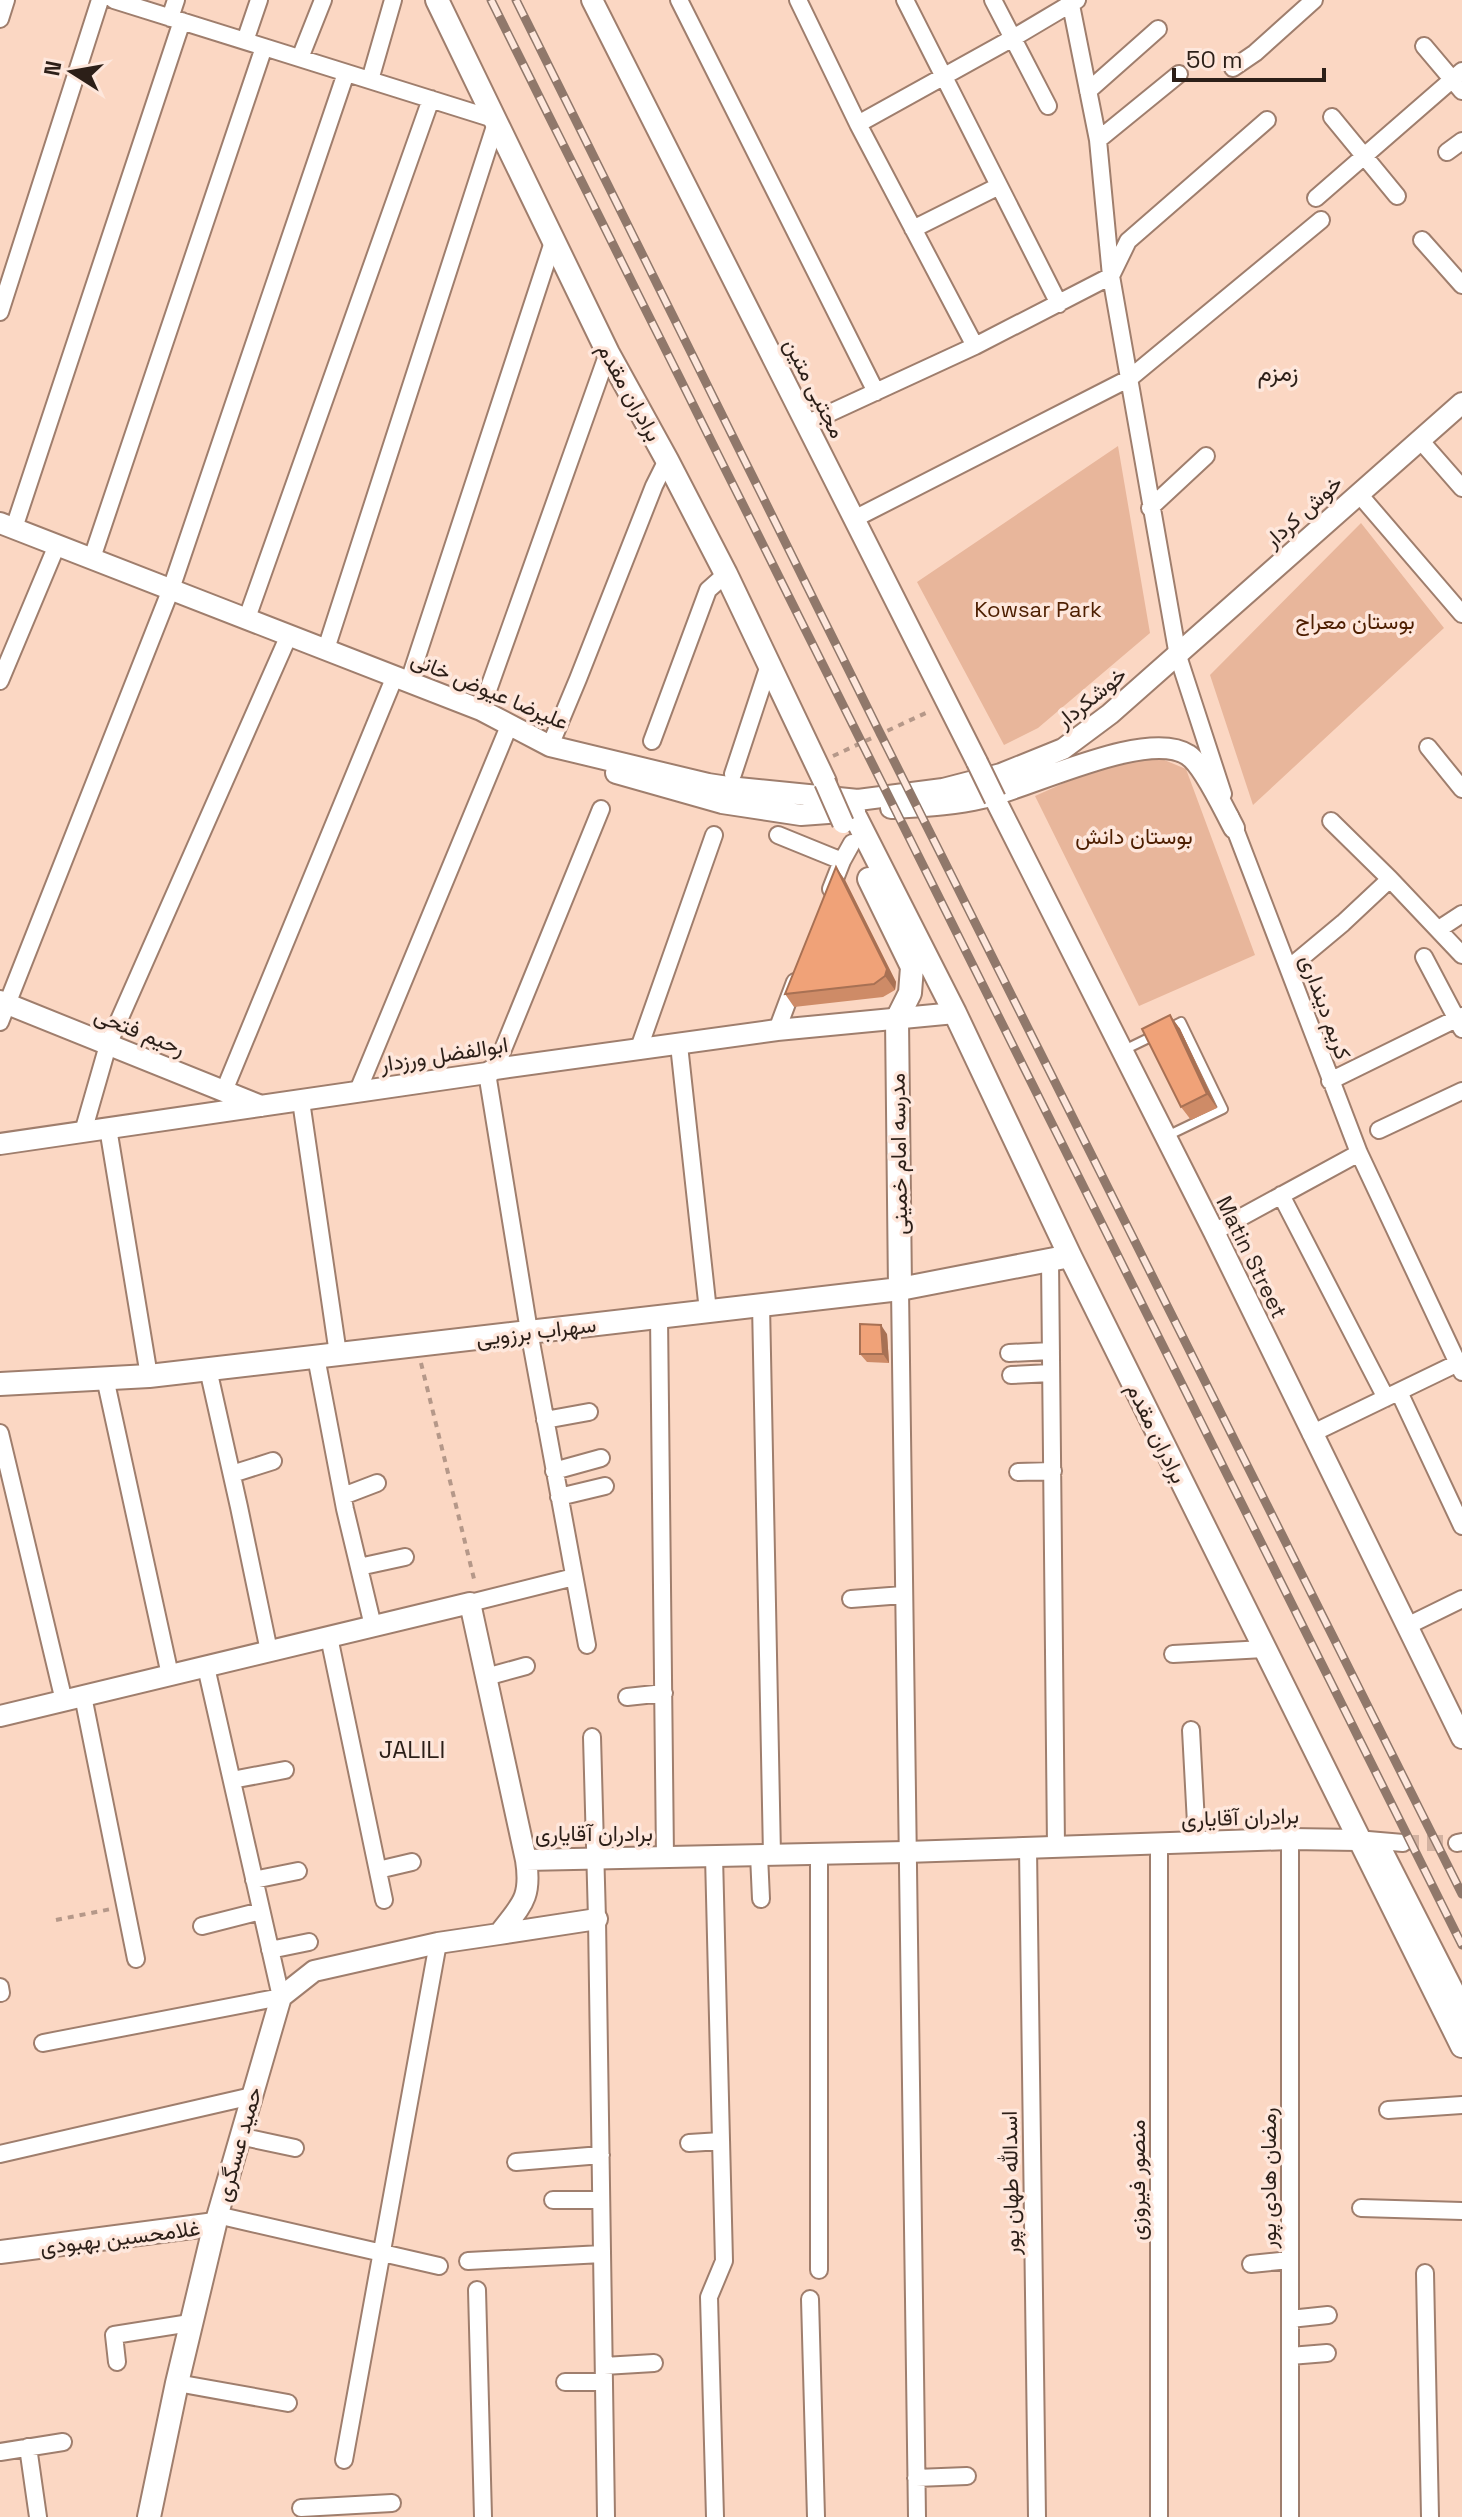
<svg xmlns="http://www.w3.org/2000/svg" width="1462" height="2517" font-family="'Space Grotesk',Vazirmatn,sans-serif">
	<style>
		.green { fill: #e8b69b }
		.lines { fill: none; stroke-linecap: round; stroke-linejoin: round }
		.minor-tunnel { stroke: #d2b2a1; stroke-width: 16; stroke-dasharray: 16 8; stroke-linecap: butt }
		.service-casing { stroke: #9f7e6d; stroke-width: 12 }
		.minor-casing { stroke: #9f7e6d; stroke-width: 20 }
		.tertiary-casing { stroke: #9f7e6d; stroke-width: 24 }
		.secondary-casing { stroke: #9f7e6d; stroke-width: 26 }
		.path { stroke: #b59889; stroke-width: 4; stroke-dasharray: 6 6; stroke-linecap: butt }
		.service { stroke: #fff; stroke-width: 8 }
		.minor { stroke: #fff; stroke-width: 16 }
		.tertiary { stroke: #fff; stroke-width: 20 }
		.secondary { stroke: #fff; stroke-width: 22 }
		.rail-casing { stroke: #90786b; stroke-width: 9 }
		.rail { stroke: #fee7dc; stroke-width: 6; stroke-dasharray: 18; stroke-linecap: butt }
		.tertiary-bridge-casing { stroke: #9f7e6d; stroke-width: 24; stroke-linecap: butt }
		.tertiary-bridge { stroke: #fff; stroke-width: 20 }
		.wall { fill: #ce8b67 }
		.shaded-wall { fill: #a87154 }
		.building { fill: #f0a278; stroke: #a87154; stroke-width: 2 }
		.labels { text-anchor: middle; stroke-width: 7; stroke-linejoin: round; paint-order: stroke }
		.street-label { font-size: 22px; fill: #2c1f18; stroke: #fee7dc }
		.park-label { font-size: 22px; fill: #4d1e00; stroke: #fee7dc }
		.neighbourhood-label { font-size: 24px; fill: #2c1f18; stroke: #fee7dc }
	</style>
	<rect width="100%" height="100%" fill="#fbd7c3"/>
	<path class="green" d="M1118,446l32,187 -112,95 -34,17 -87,-163z
		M1361,523l83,105 -191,177 -43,-130z
		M1157,757l29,12 69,186 -116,51 -104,-210 76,-34z"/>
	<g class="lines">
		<path class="minor-tunnel" d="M1403,1843h54"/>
		<defs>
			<path id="service" d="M1124,1050l31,-15
				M1167,1136l56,-27 -42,-87 -14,7"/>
			<path id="minor" d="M114,0l383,120 -171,529
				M679,0l197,392
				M798,0l60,124 117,222
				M905,0l154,304
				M993,0l55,106
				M1070,0l28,140 13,136 67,380 45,138
				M170,18l6,-18
				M0,19l6,-19
				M245,41l14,-41
				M1424,46l38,45
				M300,58l23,-58
				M1233,68l22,-15 59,-53
				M370,80l23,-80
				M1088,91l70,-62
				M1332,117l65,79
				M858,124l155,-86 64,-38
				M1098,140l81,-66
				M1447,152l15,-11
				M1316,198l146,-127
				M913,229l86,-43
				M1422,240l40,45
				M0,312l100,-312
				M806,424l169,-78 136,-70 17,-35 139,-121
				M1420,440l42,48
				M1358,493l104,121
				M1150,508l56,-52
				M854,519l276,-141 191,-158
				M14,528l168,-507
				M92,558l172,-511
				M247,618l184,-519
				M0,681l57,-136
				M409,681l144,-439
				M481,710l127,-357
				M652,741l56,-151 18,-16
				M550,746l28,-67 76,-193 13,-26
				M1428,747l34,42
				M733,774l36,-109
				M1230,816l129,337 103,219
				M1331,821l59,58 72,76
				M778,835l64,26
				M831,889l11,-28 10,-18
				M1439,929l23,-15
				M1424,957l38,72
				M1289,968l54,-45 47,-44
				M0,1022l171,-433 175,-516
				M777,1030l18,-48
				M679,1045l29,266
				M638,1051l76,-216
				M495,1069l106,-260
				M487,1073l42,258 58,314
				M1330,1081l132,-65
				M224,1091l171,-415
				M357,1093l152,-367
				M301,1101l37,253
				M108,1128l41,248
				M1379,1130l83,-39
				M83,1132l25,-87 181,-410
				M1281,1195l105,203
				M1214,1232l145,-79
				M1050,1260l6,587
				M900,1289l17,1228
				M761,1304l11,551
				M659,1316l6,541
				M1009,1353l42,-2
				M316,1357l29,152 28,117
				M208,1369l31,138 30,144
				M1011,1375l40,-2
				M105,1378l65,297
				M1399,1392l63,134
				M545,1420l44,-8
				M0,1433l64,268
				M1311,1434l151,-73
				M554,1471l47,-13
				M1018,1472l35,-1
				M232,1474l41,-13
				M343,1496l34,-13
				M559,1497l46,-11
				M359,1567l46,-10
				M851,1599l52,-4
				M470,1603l104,-26
				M1407,1626l55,-27
				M329,1637l55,263
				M1173,1654l91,-5
				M486,1677l40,-11
				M83,1696l53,263
				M627,1697l37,-4
				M1191,1730l6,112
				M592,1737l5,182 9,598
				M232,1780l53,-10
				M1368,1840l35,3
				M1457,1843l5,-1
				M1028,1848l9,669
				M759,1855l2,44
				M714,1856l10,405 -15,36 6,220
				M378,1870l34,-8
				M254,1880l44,-9
				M202,1926l59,-15
				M270,1950l39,-8
				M0,1987l1,6
				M43,2043l238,-46 -75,-330
				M1388,2110l74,-5
				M239,2136l56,12
				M689,2143l32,-2
				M0,2154l252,-58
				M516,2162l85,-7
				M553,2200h48
				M1361,2208l101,3
				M217,2215l222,51
				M468,2261l134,-7
				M1251,2264l39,-4
				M819,2270v-416
				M1425,2273l5,244
				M477,2290l6,227
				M810,2299l6,218
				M1290,2319l38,-4
				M1290,2356l37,-3
				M117,2362l-3,-27 76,-12
				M604,2366l50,-3
				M565,2382h39
				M177,2383l111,20
				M28,2447l10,70
				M0,2452l63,-10
				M344,2460l94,-517
				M916,2478l51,-2
				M301,2508l91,-5
				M1159,2517v-673
				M1290,2517v-678"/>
			<path id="tertiary" d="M592,0l385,762
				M0,523l481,187 69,36 158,38 20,3 130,13 85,-11 58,-15 62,-25 47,-35 352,-311
				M616,773l106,30 79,12 54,-4
				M995,799l219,433 248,506
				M891,808c30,-2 61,-3 91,-10 47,-10 165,-70 206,-43 16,10 36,55 46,73
				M0,1001l261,105
				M0,1144l487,-71 8,-4 282,-39 178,-17
				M0,1716l470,-113 56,257c6,39 -5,45 -27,74l-61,9 -124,28 -33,26 -66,227
				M526,1860l380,-8 384,-13 68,1
				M499,1934l98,-15"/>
			<path id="secondary" d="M437,0l171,353 59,107 59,114 99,208
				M856,818l99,195 115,243 392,790
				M869,879l43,88 -2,26 -13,26 3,270
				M0,1384l149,-8 751,-87 170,-33
				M1379,1847l83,163
				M0,2252l215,-28 -38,159 -28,134"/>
		</defs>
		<use href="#service" class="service-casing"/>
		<use href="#minor" class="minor-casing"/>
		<use href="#tertiary" class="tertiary-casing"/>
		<use href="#secondary" class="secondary-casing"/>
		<path class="path" d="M833,756l97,-45
			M421,1363l54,220
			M56,1920l55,-11"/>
		<use href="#service" class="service"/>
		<use href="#minor" class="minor"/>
		<use href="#tertiary" class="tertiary"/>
		<use href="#secondary" class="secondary"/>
		<defs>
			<path id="rail" d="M491,0l971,1945
				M516,0l362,729 584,1165"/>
		</defs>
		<use href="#rail" class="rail-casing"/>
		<use href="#rail" class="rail"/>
		<defs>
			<path id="tertiary-bridge" d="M977,762l18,37
				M825,782l18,41"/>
		</defs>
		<use href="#tertiary-bridge" class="tertiary-bridge-casing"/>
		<use href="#tertiary-bridge" class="tertiary-bridge"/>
	</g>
	<path class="wall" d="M845,880l51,102 -1,8 -12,7 -89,10 -9,-13z
		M1170,1015l10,14 37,79 -26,12 -10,-13z
		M887,1334l2,29 -22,-1 -7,-8z"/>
	<path class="shaded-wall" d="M836,867l9,13 51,102 -1,8 -10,-14z
		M1170,1015l10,14 37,79 -10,-14z
		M881,1325l6,9 2,29 -6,-9z"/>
	<path class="building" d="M836,867l51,102 -2,7 -11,8 -89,10z
		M1170,1015l37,79 -26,13 -39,-78z
		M860,1324l21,1 2,29h-23z"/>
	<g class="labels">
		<g class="street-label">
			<text transform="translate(815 388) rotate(63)" y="8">مجتبی متین</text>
			<text transform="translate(630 392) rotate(61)" y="8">برادران مقدم</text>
			<text transform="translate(1303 511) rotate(-42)" y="8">خوش کردار</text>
			<text transform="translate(490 690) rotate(23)" y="8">علیرضا عیوض خانی</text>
			<text transform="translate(1091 697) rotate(-39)" y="8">خوشکردار</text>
			<text transform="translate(1326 1007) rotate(70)" y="8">کریم دینداری</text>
			<text transform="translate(140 1031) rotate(22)" y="8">رحیم فتحی</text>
			<text transform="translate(444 1054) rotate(-9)" y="8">ابوالفضل ورزدار</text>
			<text transform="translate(898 1154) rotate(-91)" y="8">مدرسه امام خمینی</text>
			<text transform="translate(1252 1257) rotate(64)" y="8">Matin Street</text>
			<text transform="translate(536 1331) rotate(-7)" y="8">سهراب برزویی</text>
			<text transform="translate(1157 1433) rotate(64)" y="8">برادران مقدم</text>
			<text transform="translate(1240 1817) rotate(-2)" y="8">برادران آقایاری</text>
			<text x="594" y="1841">برادران آقایاری</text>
			<text transform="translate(238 2144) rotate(-74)" y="8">حمید عسگری</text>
			<text transform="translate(1268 2178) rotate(-90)" y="8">رمضان هادی پور</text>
			<text transform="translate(1137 2180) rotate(-90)" y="8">منصور فیروزی</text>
			<text transform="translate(1010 2183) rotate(-91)" y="8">اسدالله طهان پور</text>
			<text transform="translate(120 2237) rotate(-7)" y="8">غلامحسین بهبودی</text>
		</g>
		<g class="park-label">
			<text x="1038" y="617">Kowsar Park</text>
			<text x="1355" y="629">بوستان معراج</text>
			<text x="1134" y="844">بوستان دانش</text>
		</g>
		<g class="neighbourhood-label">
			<text x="1278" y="381">زمزم</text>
			<text x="412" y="1758">JALILI</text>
		</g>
	</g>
	<g transform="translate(72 72) rotate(281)" stroke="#fee7dc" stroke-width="6" paint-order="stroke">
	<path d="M0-6L14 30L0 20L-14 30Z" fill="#2c1f18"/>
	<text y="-12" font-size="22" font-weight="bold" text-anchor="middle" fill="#2c1f18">N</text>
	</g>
	<path d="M1174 68v12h150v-12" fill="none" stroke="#2c1f18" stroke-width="4"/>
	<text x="1186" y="68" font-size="24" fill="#2c1f18" stroke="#fee7dc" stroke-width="6" paint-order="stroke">50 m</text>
</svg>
